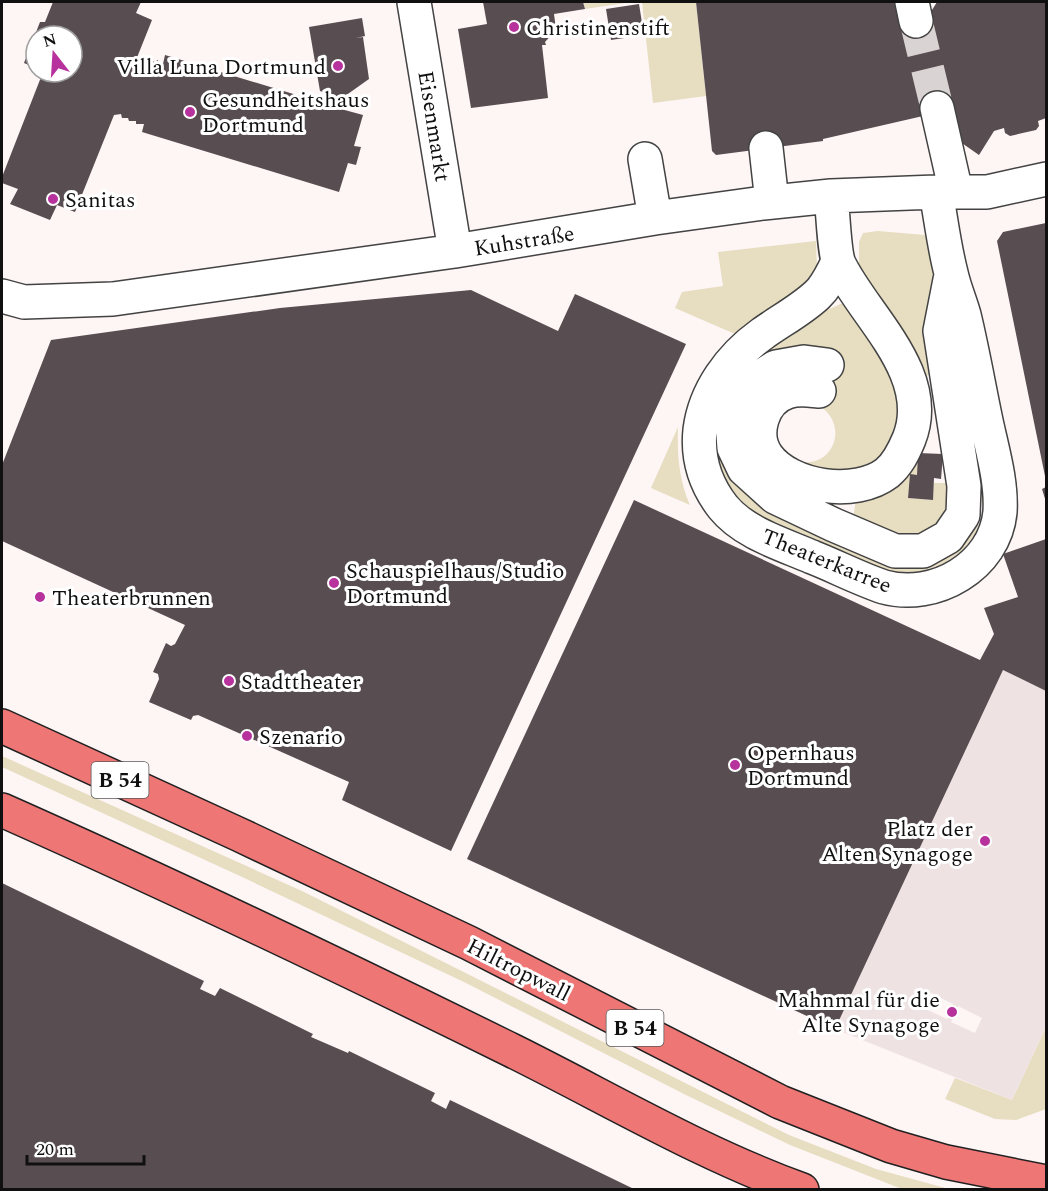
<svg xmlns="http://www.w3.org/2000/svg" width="1048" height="1191" font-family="Spectral,serif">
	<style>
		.green { fill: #e7ddc0 }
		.plaza { fill: #efe2e3; fill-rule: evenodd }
		.building { fill: #584d51 }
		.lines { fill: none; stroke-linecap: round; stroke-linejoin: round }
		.minor-tunnel { stroke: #dad3d3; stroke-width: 33; stroke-dasharray: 33 16; stroke-linecap: butt }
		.minor-casing { stroke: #434343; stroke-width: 36 }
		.major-casing { stroke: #212121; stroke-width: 36 }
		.minor { stroke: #fff; stroke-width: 33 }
		.major { stroke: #ee7675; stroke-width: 33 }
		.poi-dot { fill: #b7329c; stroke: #fff; stroke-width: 2 }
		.labels { text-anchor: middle; stroke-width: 6; stroke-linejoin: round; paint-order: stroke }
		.shield { fill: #fff; stroke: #585858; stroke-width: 1.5 }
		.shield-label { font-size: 21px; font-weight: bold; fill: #101010 }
		.poi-label { font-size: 22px; fill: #101010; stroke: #fff; text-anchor: start }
		.street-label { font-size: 22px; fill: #101010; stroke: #fff }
	</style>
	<rect width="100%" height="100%" fill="#fef5f5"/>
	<path class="green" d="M583,2h49l-47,7z
		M642,2h54l10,94 -53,7z
		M878,231l47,4 12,34 -2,104 -13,4 -63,-97v-38l4,-9z
		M816,241l1,31 -29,28 -53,34 -60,-26 7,-16 41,-6 -5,-34z
		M845,302l8,8 49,83 -12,62 -49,23 -42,-16c37,6 51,-41 17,-58l2,-53 -86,124 213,78 10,-186 29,109 -4,42 -5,16 -12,16 -20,14 -33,11 -27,-4 -108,-46 -28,-18 -13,-14 -10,-16 -7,-15 -2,-47 51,-70 37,-24z
		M678,427c-1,28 1,53 12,78l-39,-17z
		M918,453l-1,22h-7l-2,23 24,2 2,-17h18v24l-19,28 -23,5 -58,-14 4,-27z
		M2,756l300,135 487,244 87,34 73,20h-47l-112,-44 -104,-50 -220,-112 -226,-107 -238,-109z
		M1046,1027v82l-30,11 -21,-1 -50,-20 10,-21 57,22z"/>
	<path class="plaza" d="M1003,670l43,21v336l-34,73 -177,-71zM929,992l24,12 -6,15 -26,-12zM958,1006l24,12 -7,15 -24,-11z"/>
	<path class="building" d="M53,2h88l-5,11 16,7 -16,40 6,3 2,-3 5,3 2,-3 5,3 1,-3 6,4 2,-9 158,48 3,-10 -6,-2 -11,-64 53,-9 3,18 -9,2 7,-1 6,42 -24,17 -4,13 22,6 -9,31 7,1 -5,18 -8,-2 -9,29 -197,-60 2,-8h-8v-3h-7l-1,-3h-6l-1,-4 -7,1 -39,97 -18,-7 -7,15 -40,-16 8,-15 -16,-6v-6l41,-105h29v-36h-36v32l-12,-5 16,-41h5z
		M483,2h100l2,7 -31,5 2,16 -11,12 1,3h-4l6,53 -77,10 -13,-79 29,-5z
		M696,2h203l28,16 10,-16h109v116l-8,3 1,5 -3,4 -26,6 -5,-3 -1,-5 -10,3 -15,24 -56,-39 -100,23v2l-107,14 -4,-4z
		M639,4l5,31 -33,5 -5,-31z
		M1046,223v258l-49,-240 6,-9z
		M471,290l87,41 17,-37 111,50 -235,507 -109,-51 7,-18 -151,-67 -5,1 -2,4 -42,-18 10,-23 -1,-5 -5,-2 13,-29 5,3 4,-2 10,-19 -183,-84v-76l49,-125 229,-32z
		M918,453l25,1 -2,25 -7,-1 -1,22 -25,-2 2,-24 7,1z
		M1046,487v15l-4,-13z
		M634,500l346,160 14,-26 -10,-26 34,-11 -15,-43 43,-15v152l-43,-21 -168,359 -368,-170z
		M2,883l202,98 -4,8 15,7 5,-8 93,46 -2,3 37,16 1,-2 86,42 -4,8 15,8 4,-9 186,90h-634z"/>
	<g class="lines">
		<path class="minor-tunnel" d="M916,21l21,87"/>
		<defs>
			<path id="minor" d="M414,2l41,249
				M912,2l4,19
				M937,108l19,84
				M766,148l6,54
				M645,159l10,59
				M838,262c-6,11 -11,24 -21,33 -16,15 -37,26 -55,39 -32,23 -57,57 -62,96 -3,29 5,54 23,77 21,26 59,37 89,50 23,9 48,22 72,30 51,14 111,-21 116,-75 2,-32 -9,-66 -15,-96 -7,-34 -13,-68 -21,-101 -4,-14 -10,-28 -13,-42 -7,-27 -10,-54 -15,-81
				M2,296l22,6 89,-3 342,-48 200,-33 108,-15 68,-7 105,-4h51l59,-13
				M827,365l-23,-3 -28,5 -25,16 -12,15 -7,24 2,26 10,21 31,28 59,28 61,26h28l25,-14 15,-22 1,-29 -24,-155 10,-51
				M819,391c-11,-1 -21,-3 -32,1 -25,8 -35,43 -20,64 23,32 89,41 120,17 11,-9 17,-22 22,-34 26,-65 -45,-123 -70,-175 -5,-12 -6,-53 -8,-68"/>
			<path id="major" d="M2,726l236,108 231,109 311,159 111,44 55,16 100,20
				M2,810c171,76 341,157 509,240 97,48 189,103 291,140"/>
		</defs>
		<use href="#minor" class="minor-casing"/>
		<use href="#major" class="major-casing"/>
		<use href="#minor" class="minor"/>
		<use href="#major" class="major"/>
	</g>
	<g class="poi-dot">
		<circle cx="514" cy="27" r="6"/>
		<circle cx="338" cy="66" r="6"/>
		<circle cx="190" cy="112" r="6"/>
		<circle cx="53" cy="199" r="6"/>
		<circle cx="334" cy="583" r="6"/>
		<circle cx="40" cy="597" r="6"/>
		<circle cx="229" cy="681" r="6"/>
		<circle cx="247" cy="736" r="6"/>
		<circle cx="735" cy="765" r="6"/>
		<circle cx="985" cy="841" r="6"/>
		<circle cx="952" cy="1012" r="6"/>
	</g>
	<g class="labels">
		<g class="shield">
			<rect x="91.5" y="762" width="57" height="36" rx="4.5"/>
			<rect x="606.5" y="1010" width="57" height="36" rx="4.5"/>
		</g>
		<g class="shield-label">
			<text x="120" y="787">B 54</text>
			<text x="635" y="1035">B 54</text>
		</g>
		<g class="poi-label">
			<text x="526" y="35">Christinenstift</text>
			<text x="326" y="74" text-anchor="end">Villa Luna Dortmund</text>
			<text x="202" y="107">Gesundheitshaus<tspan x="202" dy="25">Dortmund</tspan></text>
			<text x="65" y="207">Sanitas</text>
			<text x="346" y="578">Schauspielhaus/Studio<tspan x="346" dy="25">Dortmund</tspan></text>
			<text x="52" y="605">Theaterbrunnen</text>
			<text x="241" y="689">Stadttheater</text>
			<text x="259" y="744">Szenario</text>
			<text x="747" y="760">Opernhaus<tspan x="747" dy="25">Dortmund</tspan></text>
			<text x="973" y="836" text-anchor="end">Platz der<tspan x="973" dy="25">Alten Synagoge</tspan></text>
			<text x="940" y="1007" text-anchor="end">Mahnmal für die<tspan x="940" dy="25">Alte Synagoge</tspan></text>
		</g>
		<g class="street-label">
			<text transform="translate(435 126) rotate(81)" y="8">Eisenmarkt</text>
			<text transform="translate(524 240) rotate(-9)" y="8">Kuhstraße</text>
			<text transform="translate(827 560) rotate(22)" y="8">Theaterkarree</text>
			<text transform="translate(519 969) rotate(27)" y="8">Hiltropwall</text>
		</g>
	</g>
	<rect width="1048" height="1191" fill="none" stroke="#101010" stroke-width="6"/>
	<g transform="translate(54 54) rotate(343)"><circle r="28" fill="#ffffff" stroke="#9f9f9f" stroke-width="1.5"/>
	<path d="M0-4.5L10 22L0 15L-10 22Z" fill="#b7329c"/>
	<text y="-9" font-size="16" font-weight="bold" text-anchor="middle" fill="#101010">N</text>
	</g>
	<path d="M27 1155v9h117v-9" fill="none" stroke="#101010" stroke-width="3"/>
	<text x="36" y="1155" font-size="18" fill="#101010" stroke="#ffffff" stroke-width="4.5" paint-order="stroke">20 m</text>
</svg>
